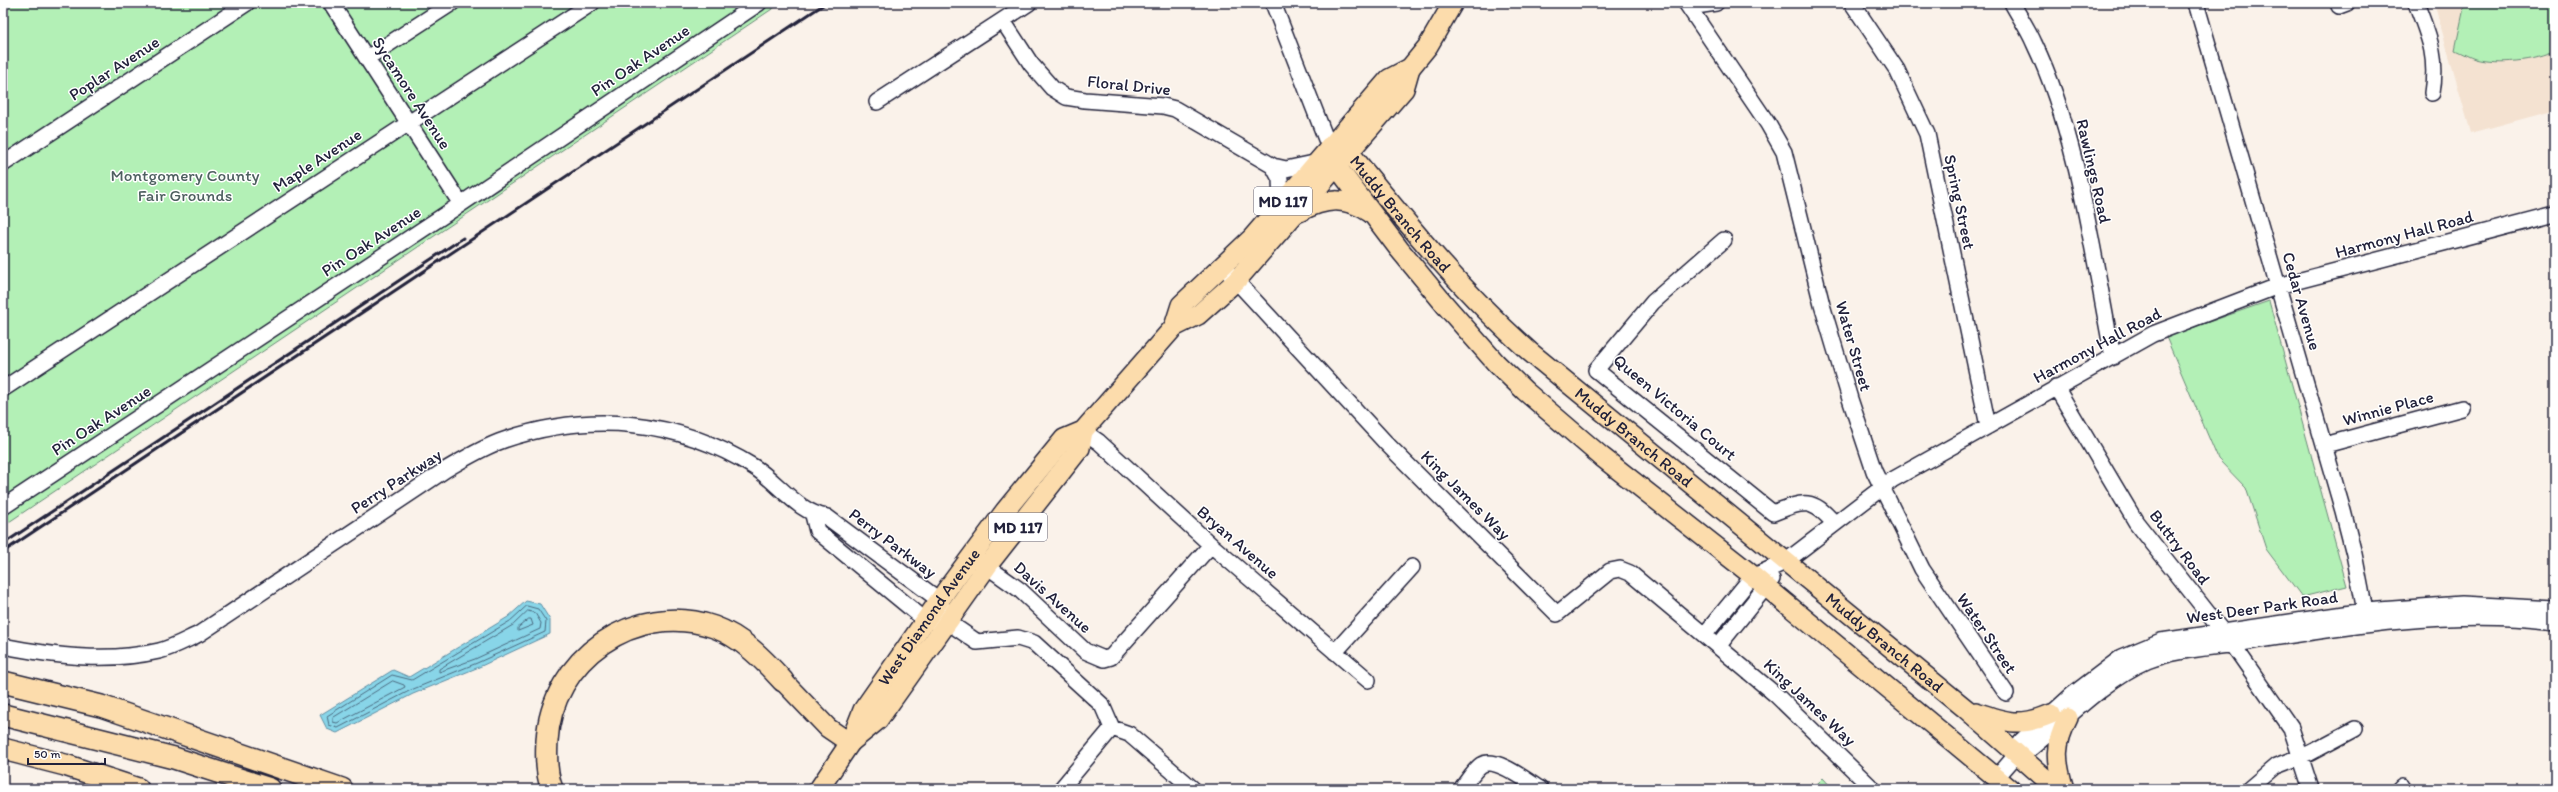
<svg xmlns="http://www.w3.org/2000/svg" width="2558" height="792" font-family="Itim,sans-serif">
	<style>
		.built { fill: #f4e2d1 }
		.green { fill: #b3f0b6; stroke: #6a8978 }
		.water { fill: #88d5e8; stroke: #5f8da3 }
		.lines { fill: none; stroke-linecap: round; stroke-linejoin: round }
		.shore { stroke: #4b6a80; stroke-width: 1 }
		.minor-casing { stroke: #22223b; stroke-width: 18 }
		.major-casing { stroke: #22223b; stroke-width: 22 }
		.highway-casing { stroke: #22223b; stroke-width: 24 }
		.minor { stroke: #fff; stroke-width: 15 }
		.major { stroke: #fcdcac; stroke-width: 19 }
		.highway { stroke: #fcdcac; stroke-width: 21 }
		.rail { stroke: #22223b; stroke-width: 3 }
		.labels { text-anchor: middle; stroke-width: 3; stroke-linejoin: round; paint-order: stroke }
		.shield { fill: #fff; stroke: #646476; stroke-width: 1 }
		.shield-label { font-size: 16px; font-weight: bold; fill: #22223b }
		.street-label { font-size: 17px; fill: #22223b; stroke: #fff }
		.park-label { font-size: 17px; fill: #4e6060; stroke: #fff }
	</style>
	<rect width="100%" height="100%" fill="#faf2ea"/>
	<filter id="ink" filterUnits="userSpaceOnUse"><feTurbulence type="fractalNoise" baseFrequency=".025" numOctaves="2"/><feDisplacementMap in="SourceGraphic" scale="8" xChannelSelector="R" yChannelSelector="G"/><feConvolveMatrix kernelMatrix="1 2 1 2 8 2 1 2 1" color-interpolation-filters="sRGB"/></filter>
	<g filter="url(#ink)">
		<path class="built" d="M2434,3h121v107l-84,23z"/>
		<path class="green" d="M3,3h778l-778,523z
			M2465,3h90v48c-19,10 -58,14 -80,8 -6,-2 -13,-6 -20,-9z
			M2269,301l78,285 -45,11 -36,-48 -20,-61 -28,-29 -52,-122z
			M1823,778l10,11h-21z"/>
		<path class="water" d="M526,601l14,3 10,16v14l-71,33 -66,27 -76,39 -10,-4 -7,-14 73,-45 16,7 99,-60z"/>
		<g class="lines">
			<path class="shore" d="M527,606l11,3 8,12 -1,11 -68,31 -66,27 -73,38 -9,-3 -2,-9 65,-41 20,5 98,-59z
				M528,611l7,2 6,10 -1,6 -65,30 -36,13v-3l74,-44z
				M529,619h2l2,6 -15,6v-3z
				M393,681l11,4 1,2 -68,36 -4,-1v-4z"/>
			<defs>
				<path id="minor" d="M331,3l130,201
					M1273,3l56,144
					M1686,3l82,121 16,28 38,153 28,94 24,72 48,98 84,124
					M1852,3l45,67 30,64 61,292
					M2012,3c7,13 16,26 22,40 44,91 59,213 79,314
					M2196,3l147,508 11,43 11,57
					M2416,3c13,34 22,53 16,90
					M2339,6l8,-3
					M1689,7l27,-4
					M1003,21l28,43 21,24 14,9 19,3 78,6 12,3 98,57 13,3 28,-6
					M367,58l85,-55
					M877,102l152,-99
					M3,164l244,-161
					M1273,166l7,13 1,25
					M1724,240l-71,62 -57,68 177,143c31,-12 38,-16 61,10
					M1229,273l157,170 171,171 53,-43 10,-2 10,4 146,122 97,94
					M2056,387l80,135 97,123 58,83 20,61
					M3,389l589,-386
					M1083,431l16,11 112,103 157,135
					M2325,445l137,-37
					M3,507l458,-303 298,-201
					M813,515l4,16 108,89 23,2 29,20 41,-4 16,5 68,62 10,23 -51,61
					M978,560l42,30 65,61 19,8 7,-2 100,-112
					M1705,634l47,-57 33,-15 107,-82 261,-146 125,-48 277,-72
					M1719,645l53,-66
					M3,646c51,10 105,17 156,5 13,-3 27,-11 40,-17l246,-164c19,-11 38,-23 59,-30 86,-29 173,-21 250,27 24,15 44,46 73,50l112,83 5,11
					M1335,652l77,-85
					M1112,728l17,6 64,55
					M2018,753l11,-3c36,-29 76,-71 118,-89 30,-12 64,-13 95,-18 98,-16 214,-35 313,-21
					M1997,777l21,-24 3,-12 51,-46 50,-38 39,-16 204,-30 97,-7 93,5
					M1461,789c6,-7 12,-18 20,-24 15,-9 46,16 59,24
					M2249,789l27,-23 34,-13 45,-24
					M2399,789l3,-3"/>
				<g id="major">
					<path id="s1" d="M1329,147l20,5c57,70 113,140 181,200l436,357 91,80"/>
					<path d="M1329,147l8,20 62,82 47,57 50,57 29,28 77,66 145,114 263,218"/>
					<path d="M1299,212c27,-14 46,-16 72,1"/>
					<path d="M1174,327l7,-22 71,-67 137,-159 21,-11 18,-22 25,-43"/>
					<path d="M783,681l45,47 22,15"/>
					<path d="M1976,712c31,11 45,15 75,2"/>
					<path d="M851,742l27,-22 110,-155 92,-117 3,-17"/>
					<path id="s2" d="M819,789l31,-46 13,-33 85,-122 57,-77 59,-72 19,-8 91,-104 24,-12 38,-34 168,-192 6,-21"/>
					<path d="M2064,789c-9,-29 -10,-44 4,-71"/>
				</g>
				<path id="highway" d="M3,682l98,24 241,83
					M3,715l171,43 96,31
					M3,749l62,16 73,24
					M552,789c-6,-15 -6,-32 -5,-48 4,-82 88,-141 167,-114 28,10 50,33 69,54"/>
			</defs>
			<use href="#minor" class="minor-casing"/>
			<use href="#major" class="major-casing"/>
			<use href="#highway" class="highway-casing"/>
			<use href="#minor" class="minor"/>
			<use href="#major" class="major"/>
			<use href="#highway" class="highway"/>
			<path class="rail" d="M3,544l460,-306
				M3,552l823,-549"/>
		</g>
	</g>
	<g class="labels">
		<g class="shield">
			<rect x="1254" y="187" width="58" height="28" rx="3"/>
			<rect x="989" y="513" width="58" height="28" rx="3"/>
		</g>
		<g class="shield-label">
			<text x="1283" y="207">MD 117</text>
			<text x="1018" y="533">MD 117</text>
		</g>
		<g class="street-label">
			<text transform="translate(640 60) rotate(-34)" y="6">Pin Oak Avenue</text>
			<text transform="translate(114 68) rotate(-33)" y="6">Poplar Avenue</text>
			<text transform="translate(1129 85) rotate(6)" y="6">Floral Drive</text>
			<text transform="translate(412 93) rotate(57)" y="6">Sycamore Avenue</text>
			<text transform="translate(317 160) rotate(-33)" y="6">Maple Avenue</text>
			<text transform="translate(2094 171) rotate(77)" y="6">Rawlings Road</text>
			<text transform="translate(1960 202) rotate(78)" y="6">Spring Street</text>
			<text dy="6" stroke="none"><textPath href="#s1" startOffset="101">Muddy Branch Road</textPath></text>
			<text transform="translate(2404 234) rotate(-15)" y="6">Harmony Hall Road</text>
			<text transform="translate(371 241) rotate(-33)" y="6">Pin Oak Avenue</text>
			<text transform="translate(2302 301) rotate(74)" y="6">Cedar Avenue</text>
			<text transform="translate(2097 345) rotate(-28)" y="6">Harmony Hall Road</text>
			<text transform="translate(1854 346) rotate(74)" y="6">Water Street</text>
			<text transform="translate(1675 407) rotate(40)" y="6">Queen Victoria Court</text>
			<text transform="translate(2388 408) rotate(-15)" y="6">Winnie Place</text>
			<text transform="translate(101 420) rotate(-33)" y="6">Pin Oak Avenue</text>
			<text dy="6" stroke="none"><textPath href="#s1" startOffset="425">Muddy Branch Road</textPath></text>
			<text transform="translate(396 481) rotate(-33)" y="6">Perry Parkway</text>
			<text transform="translate(1466 495) rotate(45)" y="6">King James Way</text>
			<text transform="translate(1238 542) rotate(41)" y="6">Bryan Avenue</text>
			<text transform="translate(893 543) rotate(37)" y="6">Perry Parkway</text>
			<text transform="translate(2180 547) rotate(53)" y="6">Buttry Road</text>
			<text transform="translate(1053 597) rotate(42)" y="6">Davis Avenue</text>
			<text transform="translate(2262 607) rotate(-8)" y="6">West Deer Park Road</text>
			<text dy="6" stroke="none"><textPath href="#s2" startOffset="205">West Diamond Avenue</textPath></text>
			<text transform="translate(1987 633) rotate(56)" y="6">Water Street</text>
			<text dy="6" stroke="none"><textPath href="#s1" startOffset="749">Muddy Branch Road</textPath></text>
			<text transform="translate(1810 702) rotate(43)" y="6">King James Way</text>
		</g>
		<g class="park-label">
			<text x="185" y="181">Montgomery County<tspan x="185" dy="20">Fair Grounds</tspan></text>
		</g>
	</g>
	<rect width="2558" height="792" fill="none" stroke="#fff" stroke-width="16"/>
	<rect x="8" y="8" width="2542" height="776" fill="none" stroke="#22223b" stroke-width="1.5" filter="url(#ink)"/>
	<path d="M28 758v6h77v-6" fill="none" stroke="#22223b" stroke-width="2"/>
	<text x="34" y="758" font-size="12" fill="#22223b" stroke="#ffffff" stroke-width="3" paint-order="stroke">50 m</text>
</svg>
